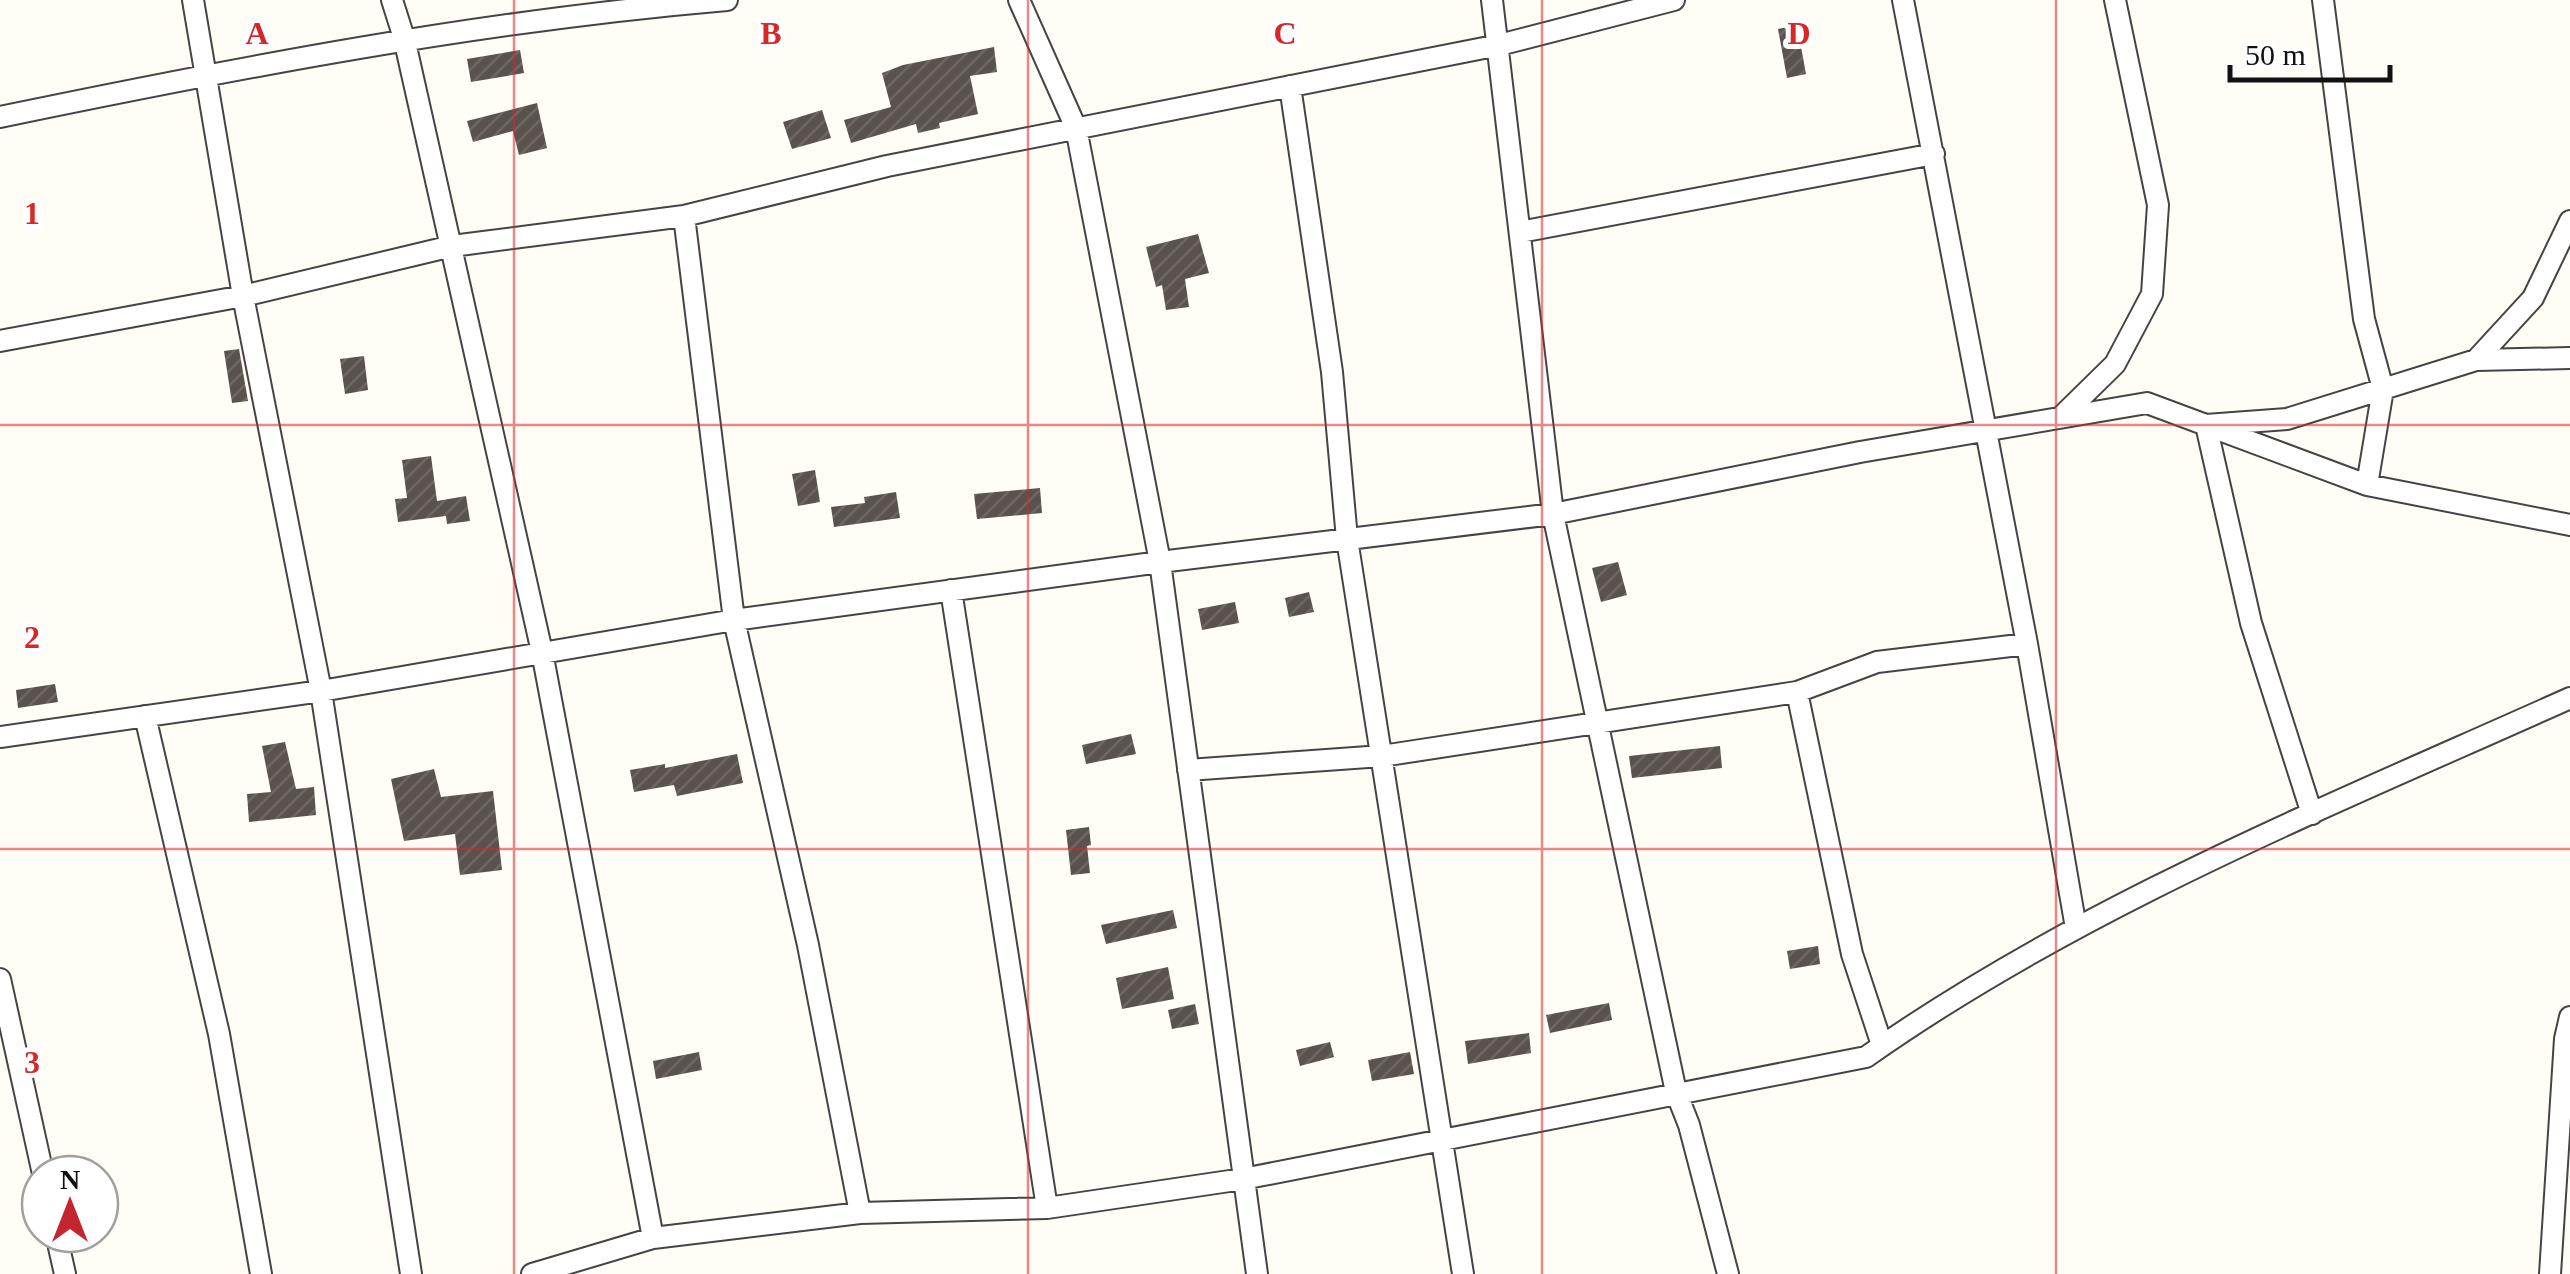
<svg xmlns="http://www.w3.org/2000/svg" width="2570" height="1274" font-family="'Times New Roman',serif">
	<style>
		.building { fill: url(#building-hatch) }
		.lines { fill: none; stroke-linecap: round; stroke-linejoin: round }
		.minor-casing { stroke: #444; stroke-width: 24 }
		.minor { stroke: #fff; stroke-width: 20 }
		.grid { fill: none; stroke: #d62828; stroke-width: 2.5; stroke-opacity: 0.55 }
		.grid-label { font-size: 32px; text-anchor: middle; font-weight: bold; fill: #d62828; stroke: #fff; stroke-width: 10; stroke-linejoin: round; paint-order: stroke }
	</style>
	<defs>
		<pattern id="building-hatch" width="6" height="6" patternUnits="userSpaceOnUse" patternTransform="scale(2.5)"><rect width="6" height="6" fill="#5a524d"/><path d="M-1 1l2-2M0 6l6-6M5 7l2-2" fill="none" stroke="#6d6662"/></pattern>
	</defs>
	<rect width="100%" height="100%" fill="#fffdf5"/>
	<path class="building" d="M1797,25l9,49 -19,4 -9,-49z
		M994,47l3,25 -27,4 8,38 -39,9 1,5 -22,5 -2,-9 -65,19 -7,-23 47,-13 -9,-34 21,-8z
		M520,50l4,23 -53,9 -4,-23z
		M537,103l10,45 -28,7 -6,-24 -40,11 -6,-21z
		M822,110l9,28 -39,11 -9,-27z
		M1198,234l11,39 -24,6 4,28 -23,3 -4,-25 -6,2 -10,-40z
		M239,349l9,52 -16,2 -8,-52z
		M364,356l4,34 -23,4 -5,-35z
		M431,456l6,45 29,-5 4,25 -23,3 -1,-8 -48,6 -3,-23 12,-1 -5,-38z
		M815,470l5,32 -22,4 -6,-32z
		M1040,488l2,25 -65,6 -3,-25z
		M896,492l4,26 -66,9 -3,-20 34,-4 -1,-6z
		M1618,562l9,33 -26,7 -9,-34z
		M1309,592l5,20 -25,5 -4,-19z
		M1235,602l4,21 -37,7 -4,-21z
		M55,684l3,18 -40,6 -2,-18z
		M1131,734l5,20 -50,10 -4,-19z
		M285,742l11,47 18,-2 2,28 -67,7 -2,-28 24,-2 -9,-46z
		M1720,746l2,22 -90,10 -3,-22z
		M737,754l6,29 -66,13 -3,-11 -40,7 -4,-22 35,-6v4z
		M434,769l7,28 52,-6 9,79 -42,5 -5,-41 -51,7 -13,-62z
		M1089,827l2,18 -4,1 3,27 -19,2 -5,-45z
		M1173,910l4,18 -71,16 -5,-19z
		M1818,946l2,18 -30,5 -3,-18z
		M1168,967l6,32 -52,10 -6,-31z
		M1609,1003l3,17 -62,13 -4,-18z
		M1195,1004l4,20 -27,5 -4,-19z
		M1529,1033l2,20 -63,11 -3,-23z
		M1330,1042l4,15 -34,9 -4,-16z
		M699,1052l3,18 -46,9 -3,-18z
		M1410,1052l4,22 -42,7 -4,-21z"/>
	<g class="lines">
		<defs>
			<path id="minor" d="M193,0l50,296 78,395 90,583
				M392,0l12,38 138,614 111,586
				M1019,0l57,128 84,434 97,712
				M1492,0l61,514 123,578 13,33 39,149
				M1903,0l124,644 49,284
				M2323,0l41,319 19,70 -16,96
				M1290,86l42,286 15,167 116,735
				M0,117c241,-50 481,-96 727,-117
				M684,216l50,404 74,325 52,268
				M1520,232l414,-78
				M0,341l243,-45 209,-50 232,-30 203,-50 612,-121 175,-45
				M2476,360l57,-62 37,-77
				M2061,417l54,-53 37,-70 6,-89 -43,-205
				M951,590l96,618
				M1797,692l55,262 30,91
				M145,716l74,318 42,240
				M0,737l321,-46 413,-71 426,-58 393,-48 307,-62 287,-49 220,82 203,40
				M1188,770l194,-14 415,-64 80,-30 150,-18
				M2312,814l-61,-191 -45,-198 81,-6 189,-59 94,-2
				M0,979l43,195
				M56,1234l9,40
				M532,1274l121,-36 207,-25 187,-5 196,-29 623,-122c214,-151 466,-252 704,-359
				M2550,1274l15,-235 5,-22"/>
		</defs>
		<use href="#minor" class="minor-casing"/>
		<use href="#minor" class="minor"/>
	</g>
	<path class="grid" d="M514,0v1274M1028,0v1274M1542,0v1274M2056,0v1274M0,425h2570M0,849h2570"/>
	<g class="grid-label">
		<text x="257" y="44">A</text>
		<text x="771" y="44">B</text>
		<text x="1285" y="44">C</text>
		<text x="1799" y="44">D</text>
		<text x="32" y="224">1</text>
		<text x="32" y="648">2</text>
		<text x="32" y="1073">3</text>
	</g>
	<g transform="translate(70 1204)"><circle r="48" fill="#ffffff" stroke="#a0a0a0" stroke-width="2.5"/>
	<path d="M0-8L18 38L0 25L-18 38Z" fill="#c4262e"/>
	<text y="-15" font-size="28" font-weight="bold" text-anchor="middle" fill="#111111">N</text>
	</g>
	<path d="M2230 65v15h160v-15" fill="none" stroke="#111111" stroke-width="5"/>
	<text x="2245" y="65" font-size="30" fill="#111111" stroke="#ffffff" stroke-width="8" paint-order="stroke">50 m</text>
</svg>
